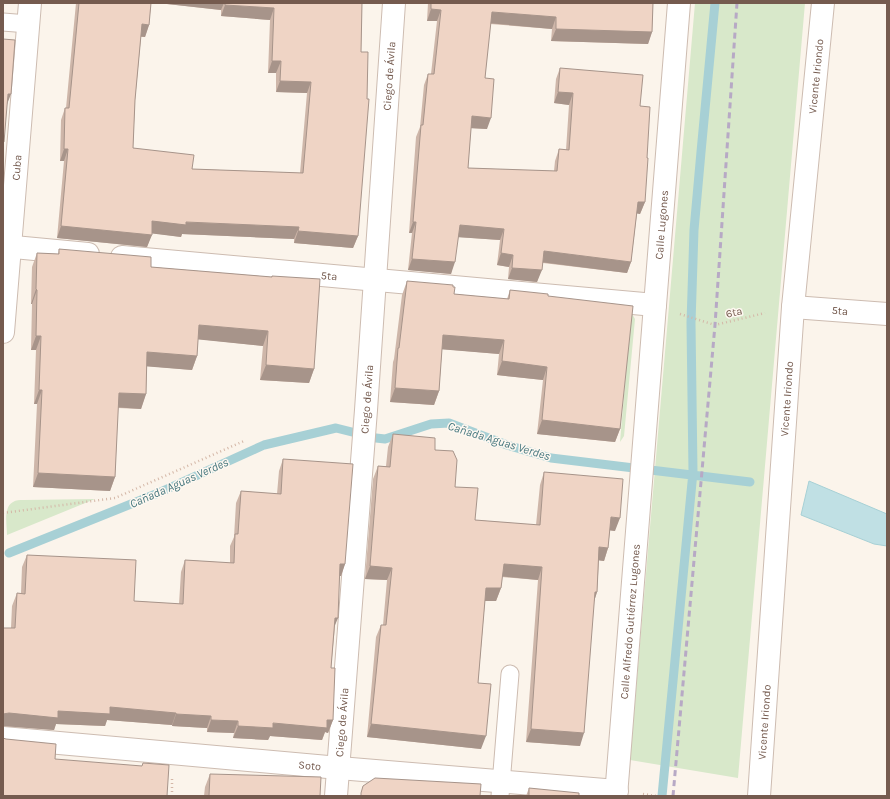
<svg xmlns="http://www.w3.org/2000/svg" width="890" height="799" font-family="Karla,sans-serif">
	<style>
		.green { fill: #d8e8ca }
		.water { fill: #c0e0e4; stroke: #a7d0d5 }
		.lines { fill: none; stroke-linecap: round; stroke-linejoin: round }
		.stream { stroke: #a7d0d5; stroke-width: 9 }
		.service-casing { stroke: #cdbcb1; stroke-width: 19 }
		.minor-casing { stroke: #cdbcb1; stroke-width: 24 }
		.path { stroke: #d4b7a7; stroke-width: 2.5; stroke-dasharray: 1 3; stroke-linecap: butt }
		.service { stroke: #fff; stroke-width: 17 }
		.minor { stroke: #fff; stroke-width: 22 }
		.rail { stroke: #b7a9c5; stroke-width: 3; stroke-dasharray: 6 4; stroke-linecap: butt }
		.wall { fill: #ceb6a9 }
		.shaded-wall { fill: #a7948a }
		.building { fill: #efd4c5; stroke: #a7948a }
		.labels { text-anchor: middle; stroke-width: 3; stroke-linejoin: round; paint-order: stroke }
		.street-label { font-size: 11px; fill: #755b4f; stroke: #fef8f1 }
		.water-label { font-size: 12px; font-style: italic; fill: #47787f; stroke: #fef8f1 }
	</style>
	<rect width="100%" height="100%" fill="#fbf4eb"/>
	<path class="green" d="M695,3h110l-67,775 -108,-18z
		M631,312l4,7 -11,117 -4,6z
		M95,499l-88,36c0,-10 -4,-28 6,-33 3,-2 7,-2 10,-2z"/>
	<path class="water" d="M809,481l78,33v32l-13,-2 -73,-29z"/>
	<g class="lines">
		<path class="stream" d="M9,553l147,-59 108,-49 72,-17 40,10 9,1 46,-15 18,-1 58,22 44,13 199,24
			M662,796l31,-324 -2,-149 3,-93 7,-78 14,-149"/>
		<defs>
			<path id="service" d="M3,22l25,2
				M500,796l10,-122"/>
			<g id="minor">
				<path d="M3,246l85,8"/>
				<path id="s1" d="M122,257l533,48"/>
				<path id="s2" d="M793,307l94,7"/>
				<path id="s3" d="M3,332l27,-329"/>
				<path id="s4" d="M3,738l336,30 278,23"/>
				<path id="s5" d="M336,796l30,-386 28,-407"/>
				<path id="s6" d="M616,796l63,-793"/>
				<path id="s7" d="M759,796l34,-489 30,-304"/>
			</g>
		</defs>
		<use href="#service" class="service-casing"/>
		<use href="#minor" class="minor-casing"/>
		<path class="path" d="M680,314l35,11 50,-12
			M3,513l112,-15 129,-57
			M643,794l13,2
			M172,796v-17"/>
		<use href="#service" class="service"/>
		<use href="#minor" class="minor"/>
		<path class="rail" d="M673,796l42,-471 22,-322"/>
	</g>
	<path class="wall" d="M76,3h75l-2,22 -4,12h-4l-6,63 -2,48 59,21 108,4 7,-80 -31,-1v-19h-8l2,-53 -49,-4v-6l-63,-7h204l-1,49 -3,184 -5,12 -59,-5v-4l-112,-5 -1,3 -29,-4 -5,14 -90,-9 7,-77h-4l1,-41 4,-12h1z
		M428,3h225l-1,29 -4,12 -97,-3 1,-12 -62,-5 -5,54 2,51 -16,-1 -3,40 86,3 1,-10 4,-12 7,1 3,-45 -15,-2 2,-24 4,-11 80,38 5,96 -5,12 -3,-1 -6,49 -4,11 -84,-10 -6,19 -29,-3 1,-12 -12,-2 3,-25 -42,-3 -7,37 -43,-4 4,-37h-3l7,-96 4,-10 4,-42 4,-11h3l6,-53h-10z
		M59,249l92,18 120,10 1,-1 42,93 -5,14 -49,-3 3,-34 -65,-7 -1,17 -5,14 -45,-4 -1,28 -5,15 -23,-1 -3,69 -5,14 -77,-4 4,-83h-3l2,-54h-5l1,-46h-1l1,-37 5,-14 21,1z
		M407,281l47,13 53,5 3,-9 38,6 72,133 -5,13 -78,-8 6,-54 -46,-5 2,-21 -57,-5 -3,42 -5,14 -44,-3 3,-40 1,-3 8,-64z
		M393,434l42,16 20,37 20,33 61,5 4,-40 4,-13 71,59 -5,-1 -2,18 -4,13 -5,-1 -2,32 -3,9 -14,145 -54,-4 12,-162 -36,-3 -1,11 -5,13h-11l-7,82 3,66 -114,-12 9,-100 5,-12h2l4,-45 -22,-1 8,-100 5,-13h8l2,-19z
		M283,459l62,105 -4,12h-2l-4,50 -4,42 2,52 -5,13 -3,-1 -3,8 -52,-4 -2,4 -35,-2 1,-5 -27,-1v-4l-35,-2v-1l-65,-5 -2,6 -49,-2 -2,6 -51,-4v-98h8l1,-22 5,-13h4l1,-26 5,-12 107,46 45,3 2,-32 4,-12 45,3v-17l4,-9 2,-34 5,-12 36,3 2,-23z
		M210,774l110,22h-116l1,-9z
		M529,788l50,8h-53z"/>
	<path class="shaded-wall" d="M158,3h66l-3,7z
		M225,5l49,3 -4,12 -49,-4z
		M431,9l10,1 -4,11h-10z
		M492,12l64,5 -4,12 -65,-6z
		M142,24l7,1 -4,12 -7,-1z
		M556,29l96,3 -4,12 -97,-3z
		M272,61h9l-5,12h-8z
		M280,81l31,1 -4,11 -31,-1z
		M558,92l15,1 -4,12 -15,-2z
		M8,94h3l-5,13z
		M472,116l19,2 -4,11 -19,-1z
		M64,149h4l-4,12h-4z
		M638,202h7l-5,12 -6,-1z
		M152,221l147,6 -5,12 -112,-5 -1,3 -33,-4z
		M413,222h3l-4,11h-3z
		M460,225l44,4 -4,11 -44,-3z
		M61,226l91,9 -5,12 -90,-9z
		M298,231l60,5 -5,12 -59,-5z
		M544,251l87,11 -4,11 -87,-11z
		M501,253l12,2 -4,12 -12,-2z
		M412,259l43,3 -4,12 -43,-4z
		M512,268l30,2 -5,12 -29,-3z
		M36,289l1,1 -5,14h-1z
		M199,325l69,6 -5,15 -69,-7z
		M443,335l61,5 -5,14 -61,-5z
		M36,336h5l-5,14h-5z
		M147,352l50,4 -5,14 -50,-4z
		M502,361l45,6 -4,13 -46,-5z
		M266,365l48,4 -5,14 -49,-3z
		M395,388l44,3 -5,14 -44,-3z
		M39,390h3l-5,14h-3z
		M119,393l27,1 -5,15 -28,-2z
		M542,420l78,9 -5,13 -78,-8z
		M38,473l77,4 -5,14 -77,-4z
		M611,517l9,1 -5,13 -9,-1z
		M599,547l9,1 -4,13 -9,-1z
		M340,564h5l-4,12h-6z
		M504,564l38,3 -4,13 -39,-4z
		M370,566l22,2 -5,12 -22,-1z
		M486,588h15l-5,13h-15z
		M595,592h2l-4,13z
		M335,618h3l-5,12z
		M110,707l66,6 -4,12 -65,-5 -2,6 -49,-2 -2,6 -51,-4v-12l6,-1 49,-2z
		M176,714l35,2 -4,12 -35,-2z
		M211,720l27,1 -4,12 -27,-1z
		M327,720h6l-5,13 -3,-1 -3,8 -52,-4 -2,4 -35,-2 5,-12z
		M371,724l115,12 -5,13 -114,-12z
		M531,729l53,4 -4,13 -54,-4z"/>
	<path class="building" d="M79,3h72l-2,22 -7,-1 -7,76 -2,48 61,7 -2,14 111,4 8,-91 -31,-1 1,-20h-9l2,-53 -49,-3v-2h137l-1,49h7l-1,47h2l-11,137 -60,-5 1,-4 -113,-5v3l-34,-4v14l-91,-9 7,-77h-4l1,-41h4z
		M431,3h222l-1,29 -96,-3v-12l-64,-5 -7,66 9,1 -3,39 -19,-2 -4,52 89,3 2,-22 10,1 4,-57 -15,-1 2,-24 83,7 -3,31 10,1 -3,51h1l-3,44h-7l-7,60 -87,-11 -2,19 -30,-2 1,-13 -12,-2 3,-24 -44,-4 -5,37 -43,-3 4,-37h-3l8,-97h2l5,-51h6l7,-64 -10,-1z
		M3,39l12,1 -4,54h-3l-4,48h-1z
		M59,249l92,8v10l121,10v-1l48,3 -6,90 -48,-4 2,-34 -69,-6 -2,31 -50,-4 -1,42 -27,-1 -4,84 -77,-4 4,-83h-3l2,-54h-5l1,-46 -1,-1 1,-36 22,1z
		M407,281l46,4v2h2l-1,7 55,5 1,-9 38,4v2l85,10 -13,123 -78,-9 5,-53 -45,-6 2,-21 -61,-5 -4,56 -44,-3 3,-40h1z
		M393,434l42,4v12l18,1 4,9 -2,27 23,1 -3,32 65,5 4,-53 79,7 -3,39 -9,-1 -3,31 -9,-1 -2,45h-2l-11,141 -53,-4 11,-162 -38,-3 -3,24h-15l-8,95 13,1 -5,52 -115,-12 10,-99h5l6,-57 -22,-2 8,-100 12,1z
		M283,459l70,5 -8,100h-5l-2,54h-3l-4,50h4l-2,52h-6v8l-54,-5v5l-35,-2v-5l-27,-1v-4l-35,-2v-1l-66,-6v7l-52,-3v7l-49,-5 -6,1v-86h12l2,-35 8,1 2,-39 109,5 -2,41 49,3 2,-44 49,3 1,-29h3l3,-43 40,3z
		M3,738l3,1 50,5 -1,15 87,7 1,-3 26,2 -2,31h-164z
		M210,774l111,3 -1,19h-111z
		M375,778l106,6 -1,12h-119v-3l2,-7z
		M529,788l50,5v3h-50z"/>
	<g class="labels">
		<g class="street-label">
			<text dy="4" stroke="none"><textPath href="#s5" startOffset="722">Ciego de Ávila</textPath></text>
			<text dy="4" stroke="none"><textPath href="#s7" startOffset="722">Vicente Iriondo</textPath></text>
			<text dy="4" stroke="none"><textPath href="#s3" startOffset="165">Cuba</textPath></text>
			<text dy="4" stroke="none"><textPath href="#s6" startOffset="573">Calle Lugones</textPath></text>
			<text dy="4" stroke="none"><textPath href="#s1" startOffset="208">5ta</textPath></text>
			<text dy="4" stroke="none"><textPath href="#s2" startOffset="47">5ta</textPath></text>
			<text transform="translate(734 312) rotate(-13)" y="4">6ta</text>
			<text dy="4" stroke="none"><textPath href="#s7" startOffset="398">Vicente Iriondo</textPath></text>
			<text dy="4" stroke="none"><textPath href="#s5" startOffset="398">Ciego de Ávila</textPath></text>
			<text dy="4" stroke="none"><textPath href="#s6" startOffset="175">Calle Alfredo Gutiérrez Lugones</textPath></text>
			<text dy="4" stroke="none"><textPath href="#s7" startOffset="74">Vicente Iriondo</textPath></text>
			<text dy="4" stroke="none"><textPath href="#s5" startOffset="74">Ciego de Ávila</textPath></text>
			<text dy="4" stroke="none"><textPath href="#s4" startOffset="308">Soto</textPath></text>
		</g>
		<g class="water-label">
			<text transform="translate(499 441) rotate(17)" y="4">Cañada Aguas Verdes</text>
			<text transform="translate(179 483) rotate(-24)" y="4">Cañada Aguas Verdes</text>
		</g>
	</g>
	<rect width="890" height="799" fill="none" stroke="#755b4f" stroke-width="8"/>
</svg>
